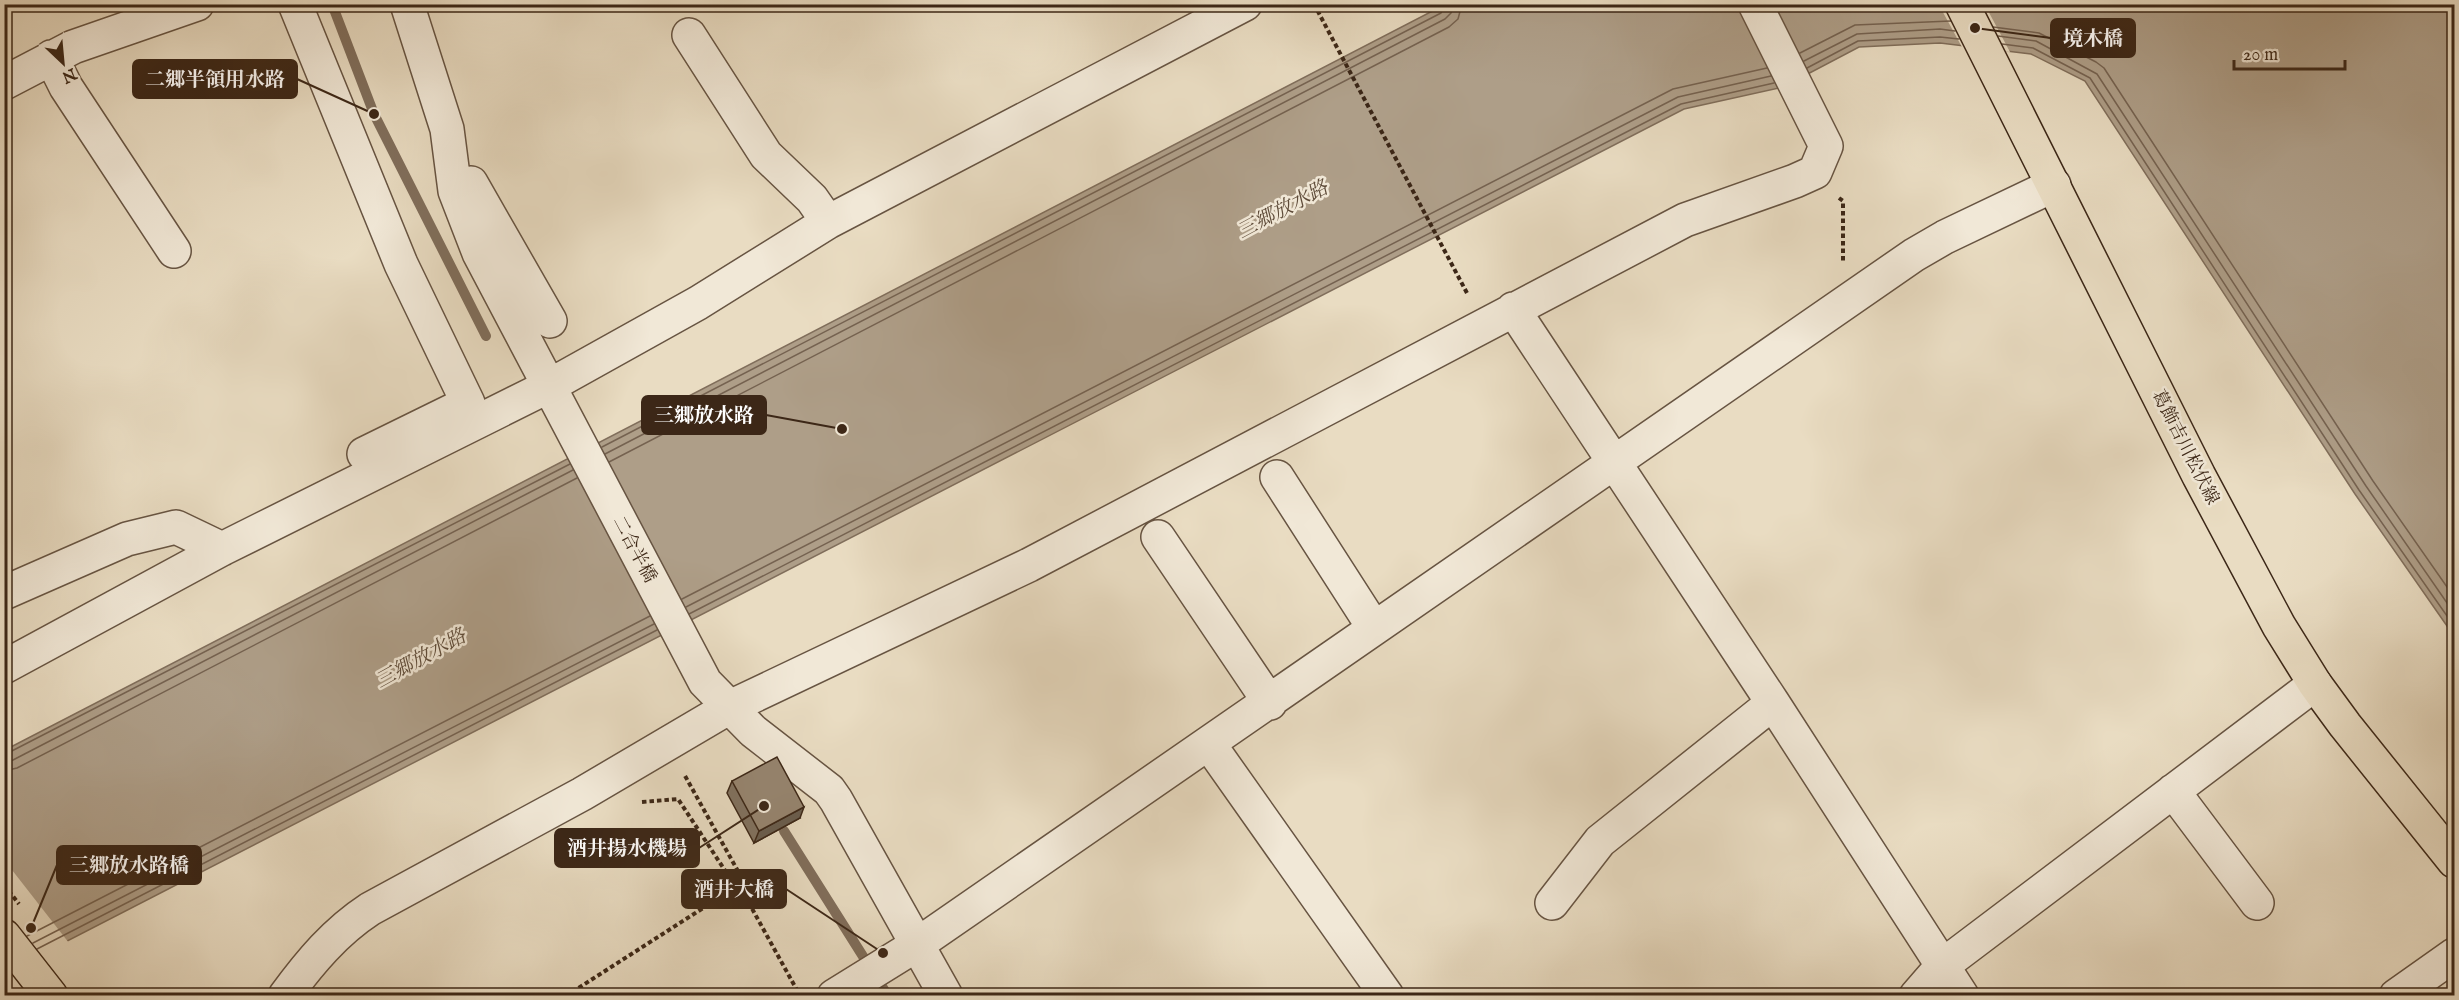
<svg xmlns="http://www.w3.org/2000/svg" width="2459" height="1000" font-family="'IM FELL English','Noto Serif JP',serif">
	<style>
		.water { fill: #ae9e88; stroke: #806e5b; stroke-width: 1.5 }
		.pier { fill: #e9dcc2 }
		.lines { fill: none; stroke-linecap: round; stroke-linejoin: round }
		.shore { stroke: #756250; stroke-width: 1.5 }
		.stream { stroke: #806e5b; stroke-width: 10 }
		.minor-casing { stroke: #675442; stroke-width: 36 }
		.major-casing { stroke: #3c2717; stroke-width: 36 }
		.highway-casing { stroke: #3c2717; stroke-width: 36 }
		.path { stroke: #3c2717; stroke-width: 4; stroke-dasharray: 4.5 3; stroke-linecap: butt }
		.minor { stroke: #f1e8d7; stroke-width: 33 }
		.major { stroke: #e9dcc2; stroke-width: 33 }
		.highway { stroke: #e9dcc2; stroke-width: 33 }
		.wall { fill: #817260; stroke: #3c2717; stroke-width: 1.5 }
		.shaded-wall { fill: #695d4e; stroke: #3c2717; stroke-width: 1.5 }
		.building { fill: #968570; stroke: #3c2717; stroke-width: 1.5 }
		.labels { text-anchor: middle; stroke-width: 5; stroke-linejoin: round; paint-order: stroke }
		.street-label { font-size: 18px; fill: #3c2717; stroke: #f1e8d7 }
		.water-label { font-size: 20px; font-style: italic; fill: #5e4b39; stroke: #f1e8d7 }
		.leader { fill: none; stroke: #3c2717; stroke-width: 2 }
		.callout-dot { fill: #3c2717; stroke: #f1e8d7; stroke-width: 2 }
		.callout { fill: #3c2717; stroke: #3c2717; stroke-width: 2 }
		.callout-label { font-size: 20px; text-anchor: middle; font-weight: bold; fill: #fff }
	</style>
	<rect width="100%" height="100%" fill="#e9dcc2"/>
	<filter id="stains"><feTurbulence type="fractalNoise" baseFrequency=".00333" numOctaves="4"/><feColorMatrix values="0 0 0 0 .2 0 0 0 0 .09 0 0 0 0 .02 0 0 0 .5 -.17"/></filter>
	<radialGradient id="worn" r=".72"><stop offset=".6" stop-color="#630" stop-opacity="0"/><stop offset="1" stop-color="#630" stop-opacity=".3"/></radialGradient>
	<path class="water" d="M1444,5h1010v631l-99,-142 -270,-413 -54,-27 -91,-11 -81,4 -76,40 -99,22 -1679,864v-223z"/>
	<path class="pier" d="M1939,5h46l25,47 -47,-3z
		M5,861l64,82 -65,33z"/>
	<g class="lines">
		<path class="shore" d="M1993,27l46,6 57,29 8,6 269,413 81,116
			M1998,36l38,5 61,33 269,412 88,127
			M2002,44l31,4 57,30 269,412 95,136
			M1800,53l55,-28 96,-4
			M1804,61l53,-27 83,-5 15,2
			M1807,68l51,-27 82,-4 19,2
			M602,447l839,-434 4,-9
			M605,454l840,-435 6,-6 2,-9
			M609,462l840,-435 9,-8 4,-15
			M682,599l991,-510 94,-21
			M686,607l992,-510 93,-21
			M689,614l992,-510 93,-21
			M4,755l566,-291
			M4,762l9,-2 560,-290
			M4,771l13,-3 560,-290
			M27,936l623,-320
			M33,943l621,-319
			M37,949l620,-319"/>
		<path class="stream" d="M332,4l42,110 112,222
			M784,831l104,165"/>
		<defs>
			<path id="minor" d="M295,4l106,260 67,139 -104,51
				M407,4l40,125 8,62 24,62 226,429 48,49 76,59 7,10 110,196
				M689,35l77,120 46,44 16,23
				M51,57l15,30 108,164
				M4,83l69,-36 124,-43
				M462,188l9,-5 79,138
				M1513,309l260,394 189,293
				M1277,477l97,151
				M1158,537l112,166
				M4,593l123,-54 49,-12 46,22
				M4,667l218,-118 327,-163 149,-83 130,-81 417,-218
				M1209,744l178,252
				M2173,791l84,112
				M1552,903l48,-62 173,-138
				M285,996c25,-34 50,-64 85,-87l212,-115 146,-86 301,-143 656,-345 110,-39 20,-9 11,-26 -71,-142
				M834,996l84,-52 996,-689 31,-18 109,-52
				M1916,996l26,-30 373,-282
				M2396,996l58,-41"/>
			<path id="major" d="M1962,4l237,472 80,150 36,58 30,41 109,136"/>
			<path id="highway" d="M4,936l47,60"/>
		</defs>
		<use href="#minor" class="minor-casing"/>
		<use href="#major" class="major-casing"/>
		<use href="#highway" class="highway-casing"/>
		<path class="path" d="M1314,4l154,291
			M1839,198l4,3v60
			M642,802l36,-3 52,79 9,-5 -55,-99
			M734,876l64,116
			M4,885l15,19
			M566,996l173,-111"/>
		<use href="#minor" class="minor"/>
		<use href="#major" class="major"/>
		<use href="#highway" class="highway"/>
	</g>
	<path class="wall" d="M732,781l68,37 -46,25 -27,-50z"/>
	<path class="shaded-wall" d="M804,807l-4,11 -46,25 5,-12z"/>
	<path class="building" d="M777,757l27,50 -45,24 -27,-50z"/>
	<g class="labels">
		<g class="street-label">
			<text transform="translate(2186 447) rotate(63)" y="6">葛飾吉川松伏線</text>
			<text transform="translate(635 549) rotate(62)" y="6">二合半橋</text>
		</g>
		<g class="water-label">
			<text transform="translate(1282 209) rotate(-28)" y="7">三郷放水路</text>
			<text transform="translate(420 658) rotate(-29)" y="7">三郷放水路</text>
		</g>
	</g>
	<path class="leader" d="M1975 28L2051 38M374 114L297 79M842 429L766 415M764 806L699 848M31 928L57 865M883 953L786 889"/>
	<g class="callout-dot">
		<circle cx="1975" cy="28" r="6"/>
		<circle cx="374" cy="114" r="6"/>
		<circle cx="842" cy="429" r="6"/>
		<circle cx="764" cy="806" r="6"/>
		<circle cx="31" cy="928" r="6"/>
		<circle cx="883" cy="953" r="6"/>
	</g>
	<g class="callout">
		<rect x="2051" y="19" width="84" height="38" rx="6"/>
		<rect x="133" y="60" width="164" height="38" rx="6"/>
		<rect x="642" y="396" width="124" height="38" rx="6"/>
		<rect x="555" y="829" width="144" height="38" rx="6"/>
		<rect x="57" y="846" width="144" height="38" rx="6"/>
		<rect x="682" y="870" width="104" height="38" rx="6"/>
	</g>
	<g class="callout-label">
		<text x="2093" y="45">境木橋</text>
		<text x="215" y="86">二郷半領用水路</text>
		<text x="704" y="422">三郷放水路</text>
		<text x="627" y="855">酒井揚水機場</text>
		<text x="129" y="872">三郷放水路橋</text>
		<text x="734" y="896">酒井大橋</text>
	</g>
	<rect width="2459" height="1000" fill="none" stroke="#e9dcc2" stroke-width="24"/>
	<rect x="6" y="6" width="2447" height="988" fill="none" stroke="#3c2717" stroke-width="3"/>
	<rect x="12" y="12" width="2435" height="976" fill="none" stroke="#3c2717" stroke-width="1.5"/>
	<g transform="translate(63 63) rotate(154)" stroke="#f1e8d7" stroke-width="4.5" paint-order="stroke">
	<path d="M0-4.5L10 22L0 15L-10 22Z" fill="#3c2717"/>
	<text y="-9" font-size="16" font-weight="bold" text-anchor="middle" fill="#3c2717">N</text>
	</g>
	<path d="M2234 60v9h111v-9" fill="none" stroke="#3c2717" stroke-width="3"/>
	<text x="2243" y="60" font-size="18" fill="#3c2717" stroke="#f1e8d7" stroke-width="4.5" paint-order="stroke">20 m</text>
	<rect width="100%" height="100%" filter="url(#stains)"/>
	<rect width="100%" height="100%" fill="url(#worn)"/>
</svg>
